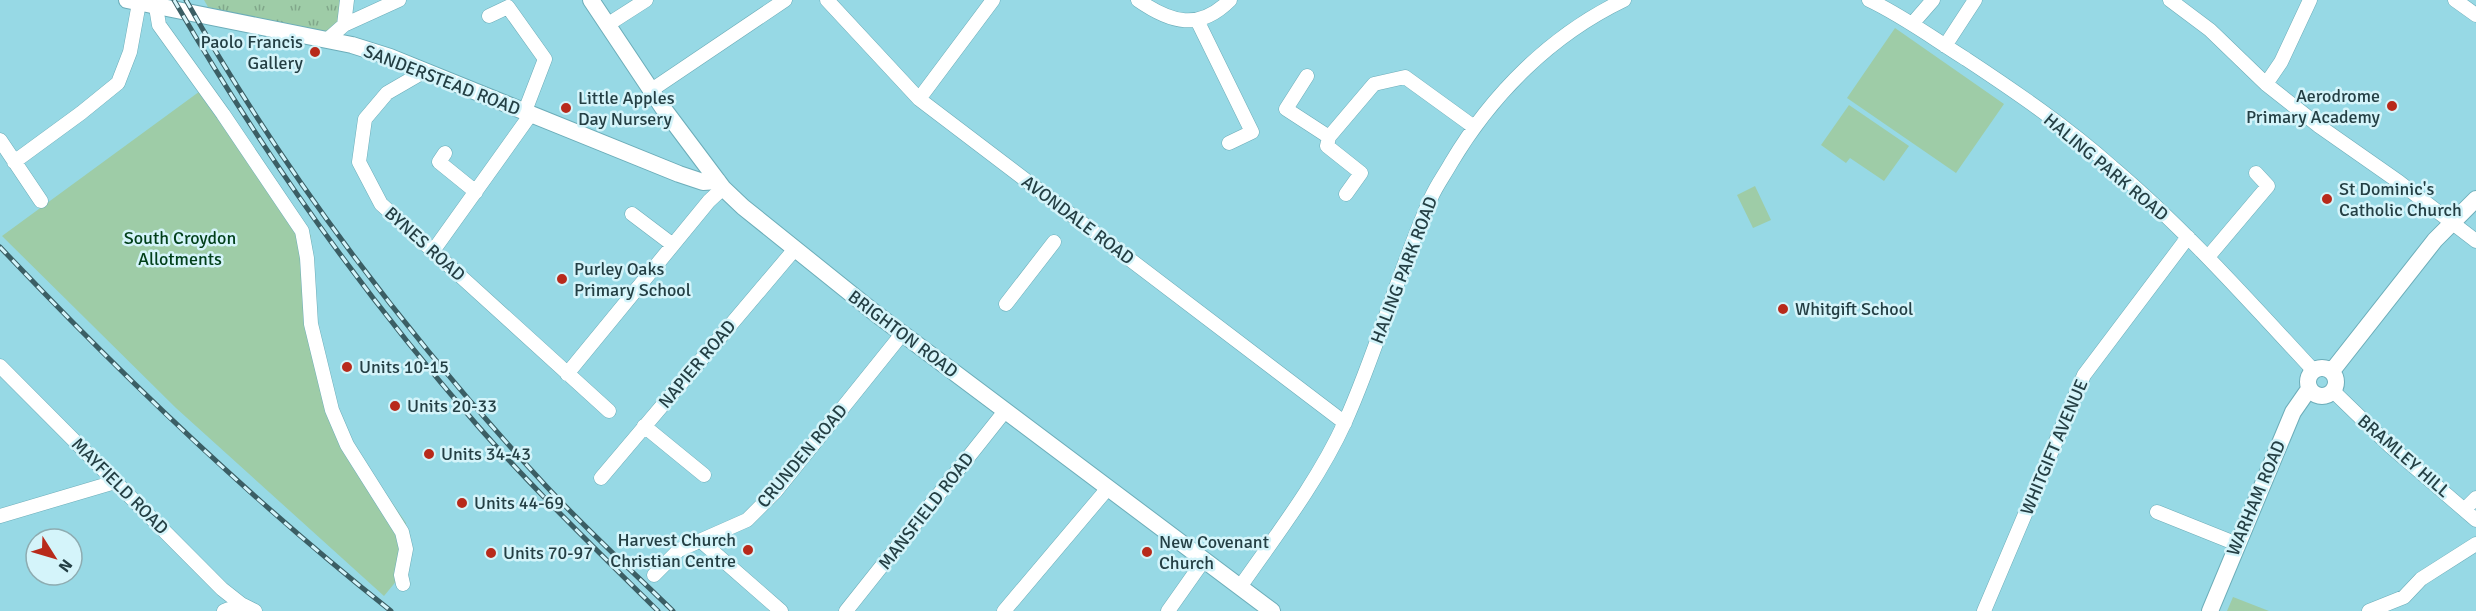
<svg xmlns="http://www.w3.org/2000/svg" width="2476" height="611" font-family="Signika,sans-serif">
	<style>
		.grass { fill: url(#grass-tufts) }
		.garden { fill: #9ecca7 }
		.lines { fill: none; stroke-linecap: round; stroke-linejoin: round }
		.minor-casing { stroke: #6cadb9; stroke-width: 15 }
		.major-casing { stroke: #6cadb9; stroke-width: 18 }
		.minor { stroke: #fff; stroke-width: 14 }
		.major { stroke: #fff; stroke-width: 16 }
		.rail-casing { stroke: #3b5e64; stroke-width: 5 }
		.rail { stroke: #d4f4fa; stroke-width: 3; stroke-dasharray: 9; stroke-linecap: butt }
		.poi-dot { fill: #b82a1b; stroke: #d4f4fa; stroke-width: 2 }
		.labels { text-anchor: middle; stroke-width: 5; stroke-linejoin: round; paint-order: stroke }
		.poi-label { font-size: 18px; fill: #243f44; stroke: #d4f4fa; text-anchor: start }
		.street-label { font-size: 18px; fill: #243f44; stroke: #d4f4fa }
		.park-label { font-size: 18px; fill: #013f19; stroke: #d4f4fa }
	</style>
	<defs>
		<pattern id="grass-tufts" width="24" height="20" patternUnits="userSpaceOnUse" patternTransform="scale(1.5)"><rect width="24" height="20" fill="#9ecca7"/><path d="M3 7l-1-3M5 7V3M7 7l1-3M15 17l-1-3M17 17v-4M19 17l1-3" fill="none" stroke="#81a78a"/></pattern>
	</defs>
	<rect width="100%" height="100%" fill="#97d9e5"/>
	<path class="grass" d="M204,0h139l-2,23 -14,11 -119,-27z"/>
	<path class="garden" d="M1895,28l109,76 -48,69 -109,-75z
		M207,86l104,150 1,35 7,70 23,88 64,94 1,45 -23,28 -208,-188 -174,-172z
		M1849,105l60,41 -25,35 -34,-23 -4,5 -25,-18z
		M1755,186l16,34 -18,8 -16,-33z
		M2233,597l36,14h1h-43z"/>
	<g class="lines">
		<defs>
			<path id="minor" d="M827,0l92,99 426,324
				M1138,0c33,23 61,31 92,0
				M1869,0c34,16 65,39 97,59 50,33 101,68 146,108 73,62 136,133 201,203
				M2170,0l40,30 56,54 53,42 80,56 77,59
				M2455,0l21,15
				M156,7l3,18 64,89 79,117 5,27 4,66 21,86 15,35 55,87 4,17 -5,26 2,9
				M489,16l19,-9 37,52 -20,52
				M1197,20l55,112 -23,11
				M1912,24l21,-24
				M344,25l3,-25
				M607,25l39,-25
				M327,40l17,-15 55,-25
				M1945,46l30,-46
				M425,71l-38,22 -22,26 -6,43 22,42 228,207
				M1307,76l-21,33 43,28
				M2266,84l15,-22 29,-62
				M650,91l135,-91
				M919,99l74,-99
				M0,140l41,61
				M445,153l-6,9 37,30
				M14,162l67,-49 37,-30 12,-31 9,-49
				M1346,194l15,-21 -34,-27 2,-9 45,-53 31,-7 69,50
				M632,214l41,31
				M433,251l98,-137
				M2208,257l60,-71 -12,-13
				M1006,304l48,-62
				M0,366l222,223 19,15 14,7
				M567,374l142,-173 14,-13
				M2333,391l57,55 86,74
				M644,426l60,49
				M601,478l193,-228
				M2465,509l11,-11
				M2157,512l80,32
				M0,516l115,-34
				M701,541l80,70
				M654,575l25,-25 68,-30 28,-28 127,-158
				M1240,587c37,-53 78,-106 105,-165 33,-73 53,-151 86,-224 5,-12 14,-24 20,-35 41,-69 100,-128 173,-163
				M224,611l17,-7
				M846,611l159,-200
				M1004,611l104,-123
				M1168,611l36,-51
				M1984,611l100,-236 104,-138
				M2369,611l35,-14 17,-18 55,-35"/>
			<path id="major" d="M127,0l225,45 38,12 289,117 24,8 15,-1
				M591,0l72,108 60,80 20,19 132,106 397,298
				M2308 382a14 14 0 1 1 28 0a14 14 0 1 1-28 0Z
				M2332,371l103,-131 41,-41
				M2210,611l83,-199 16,-23"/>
		</defs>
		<use href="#minor" class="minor-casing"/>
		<use href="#major" class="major-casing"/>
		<use href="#minor" class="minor"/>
		<use href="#major" class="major"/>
		<defs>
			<path id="rail" d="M174,0c87,151 189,294 303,425 57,65 120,125 181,186
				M186,0c97,173 226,342 361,487 40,43 84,83 126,124
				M0,247c123,130 250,252 391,364"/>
		</defs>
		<use href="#rail" class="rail-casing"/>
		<use href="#rail" class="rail"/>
	</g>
	<g class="poi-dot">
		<circle cx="315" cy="52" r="6"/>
		<circle cx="2392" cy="106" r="6"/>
		<circle cx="566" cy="108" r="6"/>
		<circle cx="2327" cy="199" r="6"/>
		<circle cx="562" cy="279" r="6"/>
		<circle cx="1783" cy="309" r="6"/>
		<circle cx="347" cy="367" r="6"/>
		<circle cx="395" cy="406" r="6"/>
		<circle cx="429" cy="454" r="6"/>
		<circle cx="462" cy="503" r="6"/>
		<circle cx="748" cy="550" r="6"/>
		<circle cx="1147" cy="552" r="6"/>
		<circle cx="491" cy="553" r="6"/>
	</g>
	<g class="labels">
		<g class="poi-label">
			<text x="303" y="48" text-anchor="end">Paolo Francis<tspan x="303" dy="21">Gallery</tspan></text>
			<text x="2380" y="102" text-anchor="end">Aerodrome<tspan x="2380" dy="21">Primary Academy</tspan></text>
			<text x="578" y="104">Little Apples<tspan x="578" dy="21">Day Nursery</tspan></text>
			<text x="2339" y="195">St Dominic's<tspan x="2339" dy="21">Catholic Church</tspan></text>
			<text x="574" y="275">Purley Oaks<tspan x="574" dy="21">Primary School</tspan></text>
			<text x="1795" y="315">Whitgift School</text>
			<text x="359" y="373">Units 10-15</text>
			<text x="407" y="412">Units 20-33</text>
			<text x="441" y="460">Units 34-43</text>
			<text x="474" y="509">Units 44-69</text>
			<text x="736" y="546" text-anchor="end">Harvest Church<tspan x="736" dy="21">Christian Centre</tspan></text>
			<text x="1159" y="548">New Covenant<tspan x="1159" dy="21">Church</tspan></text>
			<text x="503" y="559">Units 70-97</text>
		</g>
		<g class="street-label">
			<text transform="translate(442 80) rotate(21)" y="6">SANDERSTEAD ROAD</text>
			<text transform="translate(2106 167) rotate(40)" y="6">HALING PARK ROAD</text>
			<text transform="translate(1078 220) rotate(37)" y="6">AVONDALE ROAD</text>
			<text transform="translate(425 244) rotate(42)" y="6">BYNES ROAD</text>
			<text transform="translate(1404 270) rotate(-69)" y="6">HALING PARK ROAD</text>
			<text transform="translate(903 334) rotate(37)" y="6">BRIGHTON ROAD</text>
			<text transform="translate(697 364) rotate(-50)" y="6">NAPIER ROAD</text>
			<text transform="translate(2054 447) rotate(-67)" y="6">WHITGIFT AVENUE</text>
			<text transform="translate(802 456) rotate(-50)" y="6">CRUNDEN ROAD</text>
			<text transform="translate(2404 456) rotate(41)" y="6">BRAMLEY HILL</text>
			<text transform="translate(120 486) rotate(45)" y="6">MAYFIELD ROAD</text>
			<text transform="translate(2256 498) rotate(-67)" y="6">WARHAM ROAD</text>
			<text transform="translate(926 511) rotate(-52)" y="6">MANSFIELD ROAD</text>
		</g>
		<g class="park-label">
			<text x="180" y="244">South Croydon<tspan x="180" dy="21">Allotments</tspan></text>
		</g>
	</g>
	<g transform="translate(54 557) rotate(127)"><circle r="28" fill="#d4f4fa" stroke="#8eacb1" stroke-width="1.5"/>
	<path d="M0-4.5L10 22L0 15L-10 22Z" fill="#b82a1b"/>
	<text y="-9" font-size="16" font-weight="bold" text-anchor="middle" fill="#243f44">N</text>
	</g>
</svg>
